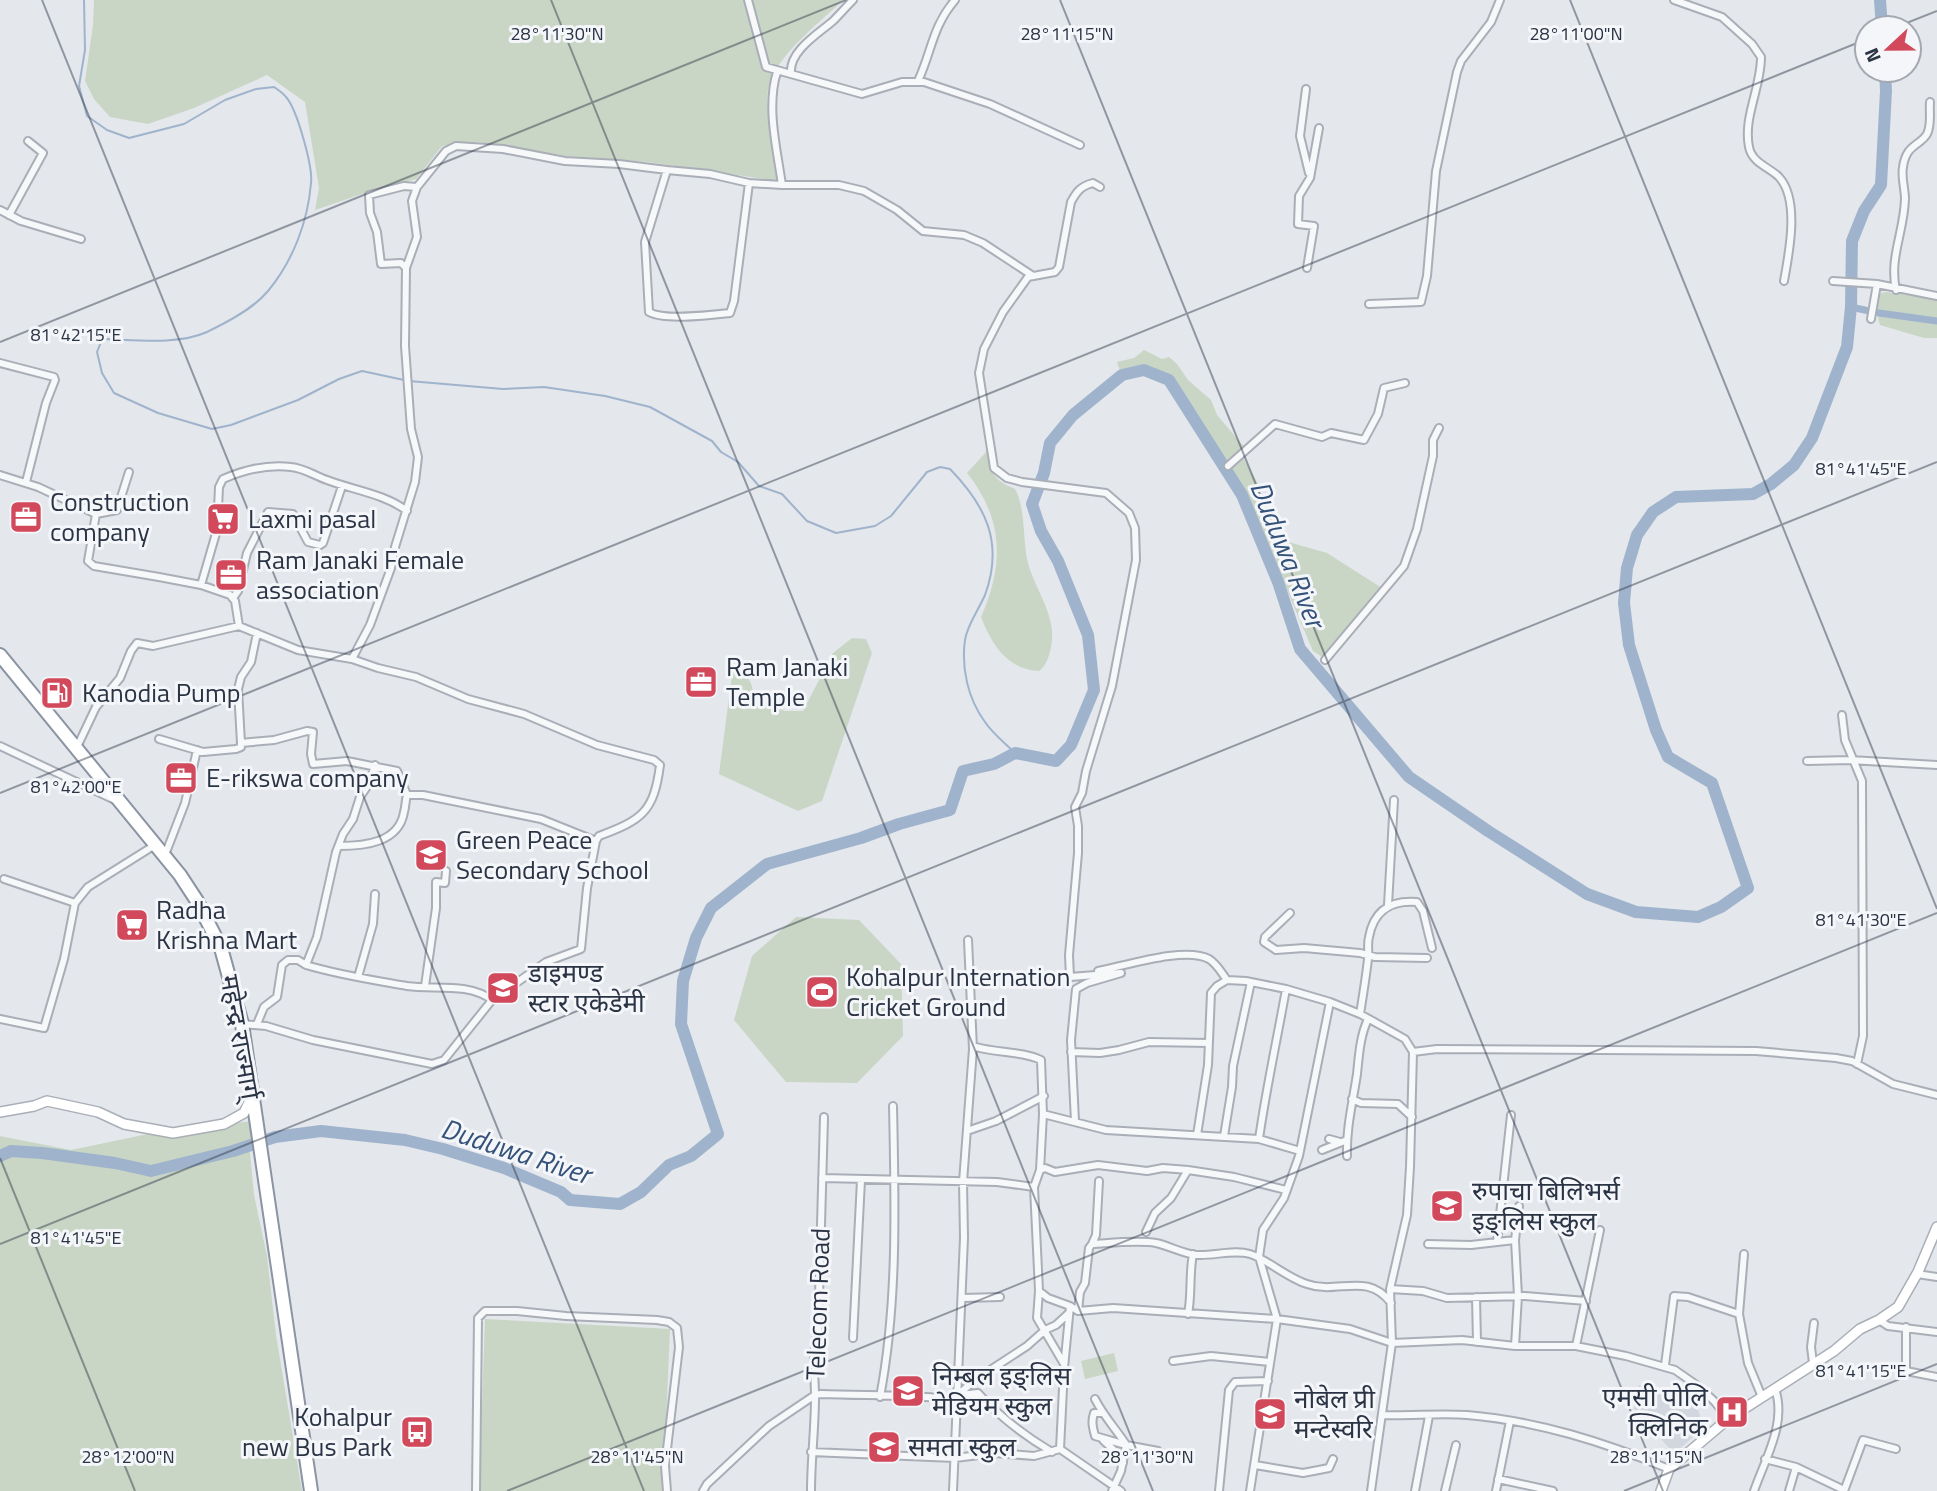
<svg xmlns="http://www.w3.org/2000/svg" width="1937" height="1491" font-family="'Titillium Web','Noto Sans Devanagari',sans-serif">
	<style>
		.built { fill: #d2d6de }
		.green { fill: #c9d6c5 }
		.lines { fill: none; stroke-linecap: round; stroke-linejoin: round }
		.stream { stroke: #9fb4cc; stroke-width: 2 }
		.canal { stroke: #9fb4cc; stroke-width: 7 }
		.river { stroke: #9fb4cc; stroke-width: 12 }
		.street-casing { stroke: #a9aeb7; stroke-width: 10 }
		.secondary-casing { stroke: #a9aeb7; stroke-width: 12 }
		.highway-casing { stroke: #8b94a3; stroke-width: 16 }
		.street { stroke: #f7f8fa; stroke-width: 6 }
		.secondary { stroke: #fff; stroke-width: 9 }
		.highway { stroke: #fff; stroke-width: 12 }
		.ticks { fill: none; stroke: #2b3445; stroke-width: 2; stroke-opacity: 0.45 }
		.labels { text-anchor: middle; stroke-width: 6; stroke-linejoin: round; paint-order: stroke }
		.poi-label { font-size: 26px; fill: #2b3445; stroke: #f4f6f9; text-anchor: start }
		.street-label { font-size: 26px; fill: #2b3445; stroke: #f4f6f9 }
		.water-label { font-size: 28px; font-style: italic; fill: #34527a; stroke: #f4f6f9 }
		.ticks-label { font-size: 18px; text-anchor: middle; fill: #2b3445; stroke: #f4f6f9; stroke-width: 6; stroke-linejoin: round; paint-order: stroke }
	</style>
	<rect width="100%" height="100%" fill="#e4e7ec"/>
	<path class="built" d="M1639,1385l15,6 34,1 10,18 6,17 -30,27 -31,-36 -8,-2 -2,-24z"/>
	<path class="green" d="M94,0h749c-23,23 -69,56 -75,90 -3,19 7,70 10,91l-130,-19 -82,-6 -62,-11 -30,-3 -32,4 -26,33 -54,15 -47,16 4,-22 -14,-86 -38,-27 -73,33 -46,16 -38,-7 -16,-18 -9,-18 8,-56z
		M1885,292l52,7v39h-13l-44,-13 -8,-29z
		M1144,350l18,9 7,-2 8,7 11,16 23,20 6,15 29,34 -18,13 -33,-45 -20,-21 -12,-19 -16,-9 -26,6 -4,-12 17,-4z
		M987,451c4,22 6,29 28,38 10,17 8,49 12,70 5,24 23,47 25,72 1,12 -3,34 -13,40 -32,-2 -47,-26 -58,-54 23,-52 23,-98 -14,-144z
		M1242,456l15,26 3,12 6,7 13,33 6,7 42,12 55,35 -58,70 -11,-7 -70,-164 -13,-21z
		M852,638l14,1 6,14 -50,148 -24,10 -79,-37 14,-107c15,8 21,15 20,32l32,12h18l30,-58z
		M796,917l63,3 42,44 2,72 -46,47 -71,-1 -52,-62 18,-64z
		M254,1121l-4,32 4,42 13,61 9,79 26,156h-302v-355l71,14 101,-21z
		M485,1319l185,10 -7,162h-184z
		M1114,1353l4,18 -33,8 -4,-18z"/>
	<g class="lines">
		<path class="stream" d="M84,0l1,50 -6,36 8,30 20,14 22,8 55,-14 41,-24 31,-11 18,-2c4,3 9,6 12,10 11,12 27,70 25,86 -3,38 -18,78 -43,108 -15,18 -40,31 -61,41 -29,13 -70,8 -101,7l-5,3 -4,10 5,21 12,20 44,20 54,16 19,-4 67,-25 41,-21 23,-8 42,9
			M409,381l94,8 41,-2 61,9 45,11 62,34 9,11 17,10 21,24 23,8 25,27 29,12 39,-7 16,-10 36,-44 13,-5 10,2c36,37 54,74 35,126 -6,14 -18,30 -20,45 -4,28 3,59 20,82 8,12 20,21 30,31"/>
		<path class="canal" d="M1851,307l18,4
			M1879,313l58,8"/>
		<path class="river" d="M1880,0l2,28
			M0,1156l11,-5 31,2 73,10 36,8 82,-20 42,-14 46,-6 84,9 38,9 61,19 57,24 9,8 50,4 21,-12 28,-27 22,-9 27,-22 -37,-110 2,-43 13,-43 15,-30 56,-44 94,-26 38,-14 51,-14 13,-39 31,-7 21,-11 41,8 15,-16 23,-55 -6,-55 -30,-74 -17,-30 -9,-27 12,-31 6,-30 23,-28 49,-40 22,-5 25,10 73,115 36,87 22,67 109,128 79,54 99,63 49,18 62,5 23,-10 27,-19 -36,-105 -44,-26 -12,-27 -27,-85 -5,-42 3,-35 10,-33 16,-23 23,-15 77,-3 18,-10 23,-19 18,-27 35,-91 4,-40 1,-66 12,-30 17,-26 5,-94 -1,-21"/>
		<defs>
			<path id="street" d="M748,0l18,67 96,27 40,-12h22l66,22 90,41
				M1674,0l48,17 30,27 9,13c0,31 -18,60 -12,90 3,16 20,20 30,30 21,23 10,76 5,104
				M791,73c-2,-22 28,-40 42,-52 7,-7 13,-14 20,-21
				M918,81c14,-30 14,-54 37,-81
				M1306,89l-6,47 9,37
				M749,183l-15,118 -4,12c-19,2 -65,8 -81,-1l-4,-70 22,-72 43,4 39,9 33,2c-5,-36 -16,-78 -5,-113
				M782,185h57l25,6 33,19 26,21 41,4 19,8 50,33
				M0,210l21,11 60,18
				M9,215l34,-62 -15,-12
				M406,268l11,-31 -5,-36 5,-14
				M1307,268l7,-42 -16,-2 1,-28 11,-18 9,-50
				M1833,281l44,3 60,12
				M1896,290c-7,-32 8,-58 9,-91 0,-10 -4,-22 -2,-32 3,-23 17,-21 24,-33 5,-10 2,-22 3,-32
				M1369,304l52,-2 6,-26 9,-105 21,-99 4,-11 30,-39 9,-22
				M1871,319l6,-35
				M0,363l54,14 1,3 -9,23 -20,79
				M1228,466l47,-42 47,13 9,-4 33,7 14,-26 6,-26 21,-5
				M0,475l38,12 58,27 -8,47 6,5 65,11 42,8 29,10 5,6 4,25 59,24 54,9 26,9 38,9 52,22 56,15 73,31 57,15 6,5c-6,47 -18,55 -61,71l-3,5 -9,47 -6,61 -35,13 -54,38 -48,60 -12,4 -119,-24 -47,-14 -24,-2
				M96,514l21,-4 12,-38
				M201,585l16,-55 2,-43 4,-8c21,-9 46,-15 68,-12 13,1 24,9 36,13 26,10 58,14 80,31
				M233,598l5,-7 9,-38 21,-41 25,2 15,28 12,3 3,-2 19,-57
				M257,633l-6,29 -10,15 -3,12 3,54 33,-3 33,-9 6,1 -2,22 2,10 34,-3 50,10 10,24
				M352,659l18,-34 21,-57 4,-21 20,-65 3,-25 -7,-28 -6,-83 1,-78 -5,-5 -20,1 -4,-32 -7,-19 -1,-18 35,-9 13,1 29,-36 10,-5 47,3 62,12 54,3 48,6
				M1325,660l79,-94 13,-37 16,-73v-16l6,-12
				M1842,715l3,25 17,41 1,255 -6,28
				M159,739l44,13 33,-3 5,-2v-4
				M0,746l115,54
				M77,747l19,-40 24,-29 11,-27 6,-8 16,3 86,-20
				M1807,761l43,-1 87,5
				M339,846c25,0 60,-3 65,-34 2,-7 1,-10 3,-17h16l118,24 55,22
				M165,855l20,-52 12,-53
				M4,879l71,24
				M1388,905l6,-105
				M1290,913l-25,24 -1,5 12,8 28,-2 56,5 15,4 52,1
				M968,940l5,109
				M306,965c33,10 67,15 101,21 27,4 61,-4 85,14
				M1098,971c27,-5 87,-25 111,-12 8,5 12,13 18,21
				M358,977l15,-53 2,-30
				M1070,977l-1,-22 9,-102v-27l-3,-19 7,-14 4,-22 26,-85 24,-126 -1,-32 -6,-15 -23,-20 -84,-11 -15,-4 -13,-10 -15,-95 5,-24 19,-37 25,-35 27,-5 4,-5 12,-65c6,-11 10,-16 22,-19l7,4
				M1070,977l51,-4 -34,10 -11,6 -5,51 4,81
				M425,986l11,-78v-26l9,1 1,-12
				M1330,1002l-31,154 -15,42 -21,32 -4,27 18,62 73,10 42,14 70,-3 53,6h61l50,10 49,14 23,16 16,15 14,18
				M1360,1014c3,-19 6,-37 8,-55 1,-8 -1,-15 1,-22 5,-27 22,-37 48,-35l6,9 9,37
				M0,1019l44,9 20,-69 11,-56 13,-16 67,-42
				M257,1024l7,-17 13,-10 5,-32 6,-5h10l8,5 11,-28 19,-85 7,-18 10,-15 7,-22 10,-15 5,-17
				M1071,1052l29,1 19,-3 30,-8 60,1
				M1352,1099l9,4 37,1 14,13
				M967,1131l29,-10 48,-25
				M1197,1135l11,-70 3,-72 6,-7 10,-6 19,1 40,8 44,13 30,12 45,25 8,13 24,-3 319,2 80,7 16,3 41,23 44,11
				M1224,1136l8,-49 1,-21 18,-84
				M1259,1139c7,-50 18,-99 27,-150
				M1329,1139l11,3
				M1322,1150l25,-10
				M1347,1156c-1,-28 6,-55 10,-82 2,-19 3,-38 11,-55
				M1040,1170l5,-2 10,4 43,-7 49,6 16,-3 25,2 46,7 52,13
				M822,1178l175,4 37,5 5,104 -2,27 27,46
				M1034,1187l6,-17 3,-56 63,16 153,9 41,12
				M1146,1232l9,-19 16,-15 17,-28
				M1497,1242l14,-127
				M1092,1244l4,-9 3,-54
				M1428,1244l43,1 44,-5
				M1744,1254l-5,60 9,49 14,34
				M1917,1274l20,3
				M1390,1289l33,2 24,7 78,-2 61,5
				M1039,1291l9,7 22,8
				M1476,1297l1,45
				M962,1298l38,-1
				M1078,1311l2,-19 5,-9 4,-35 3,-4c19,-1 46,-4 64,-1 14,3 27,11 41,12 17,1 37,-6 53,-1 17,5 37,24 57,30 31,11 60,-13 84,19
				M1188,1314c4,-20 1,-40 5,-60
				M1879,1320l9,6 49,6
				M1906,1327v44l31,6
				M853,1338l8,-158
				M1515,1346l3,-50 -3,-56 4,-34
				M1576,1346l24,-116
				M1173,1361l38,-5 59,6
				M1813,1363l-2,-16 3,-24
				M1665,1365l9,-69 14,1 51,17
				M960,1393l15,-13 52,-34 18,-16 11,-5 13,-12
				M960,1395l18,-2c21,23 47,43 74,59
				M880,1397c18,-95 15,-194 13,-291
				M1095,1399c8,16 20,29 30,44
				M957,1400l7,-162 -1,-56 10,-133 3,-2c21,6 46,4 65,13l2,54
				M1102,1413h-8c-3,9 -1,15 1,23l31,9
				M1382,1415c27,1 59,-2 85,0 71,6 137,27 202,54
				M1103,1440l15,14 5,9
				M1060,1449l4,-81 6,-62 8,5 35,-3 164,11 -27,172
				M811,1452l144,6 40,-5 39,3 26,-7 61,42
				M1765,1459l31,8 48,23
				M1255,1465l48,8 26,-5 4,-9
				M1498,1479l55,12
				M476,1491l2,-173 7,-7h32l49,5 91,4 12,2 8,6 2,19 -14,119 2,25
				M703,1491l4,-7 62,-58 46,-31 6,-1c46,2 91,0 136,6l-4,91
				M811,1491c0,-31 4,-63 4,-94 0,-24 -4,-41 3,-65l6,-215
				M1112,1491l9,-20 5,-26 32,6
				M1219,1491l10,-101 6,-8 33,-1
				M1371,1491l21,-148 -2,-54 17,-74 3,-48 3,-115
				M1415,1491l14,-75
				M1445,1491l11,-46
				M1496,1491l14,-70
				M1754,1491c11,-32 33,-68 21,-102
				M1789,1491l7,-24
				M1844,1491l19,-51 33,9"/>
			<path id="secondary" d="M0,1112l34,-6 13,-5 51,11 26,12 49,9 51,-9 20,-11 8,-17
				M1661,1491l8,-22 59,-50 106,-68 26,-22 19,-9 19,-13 20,-35 19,-45"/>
			<path id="highway" d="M0,655l180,220 17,26 24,47 21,76 69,467"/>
		</defs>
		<use href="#street" class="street-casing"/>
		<use href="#secondary" class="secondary-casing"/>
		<use href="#highway" class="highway-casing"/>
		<use href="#street" class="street"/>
		<use href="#secondary" class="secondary"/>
		<use href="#highway" class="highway"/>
	</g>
	<path class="ticks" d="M42,0l602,1491M551,0l602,1491M1060,0l603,1491M1570,0l367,909M1894,28l43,-17M0,342l846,-342M0,793l1867,-754M0,1158l135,333M0,1244l1937,-782M507,1491l1430,-578M1624,1491l313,-127"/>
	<defs>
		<symbol id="office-square" viewBox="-11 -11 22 22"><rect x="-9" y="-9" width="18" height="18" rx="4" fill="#d1495b" stroke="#f4f6f9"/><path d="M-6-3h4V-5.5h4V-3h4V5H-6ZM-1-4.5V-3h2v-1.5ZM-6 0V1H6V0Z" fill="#fff"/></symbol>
		<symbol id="supermarket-square" viewBox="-11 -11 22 22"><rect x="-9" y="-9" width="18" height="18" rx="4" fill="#d1495b" stroke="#f4f6f9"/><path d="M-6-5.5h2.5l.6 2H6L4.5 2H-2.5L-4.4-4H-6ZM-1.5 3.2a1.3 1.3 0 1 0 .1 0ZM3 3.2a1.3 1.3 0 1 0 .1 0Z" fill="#fff"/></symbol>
		<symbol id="fuel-square" viewBox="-11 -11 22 22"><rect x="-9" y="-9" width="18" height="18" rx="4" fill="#d1495b" stroke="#f4f6f9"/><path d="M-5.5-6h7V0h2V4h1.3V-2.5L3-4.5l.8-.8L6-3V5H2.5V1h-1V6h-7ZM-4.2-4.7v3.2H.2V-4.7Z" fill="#fff"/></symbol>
		<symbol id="school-square" viewBox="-11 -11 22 22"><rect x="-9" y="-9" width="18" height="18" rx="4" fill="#d1495b" stroke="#f4f6f9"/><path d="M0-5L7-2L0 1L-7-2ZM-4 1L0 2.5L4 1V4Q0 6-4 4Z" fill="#fff"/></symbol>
		<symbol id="stadium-square" viewBox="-11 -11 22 22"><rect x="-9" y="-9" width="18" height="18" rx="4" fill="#d1495b" stroke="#f4f6f9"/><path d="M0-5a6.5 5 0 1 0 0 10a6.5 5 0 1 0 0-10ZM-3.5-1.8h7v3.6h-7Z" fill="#fff"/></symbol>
		<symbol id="hospital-square" viewBox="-11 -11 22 22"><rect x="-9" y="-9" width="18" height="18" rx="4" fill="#d1495b" stroke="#f4f6f9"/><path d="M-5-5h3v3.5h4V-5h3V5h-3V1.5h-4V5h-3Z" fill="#fff"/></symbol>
		<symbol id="bus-square" viewBox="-11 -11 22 22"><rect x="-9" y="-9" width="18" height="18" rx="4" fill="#d1495b" stroke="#f4f6f9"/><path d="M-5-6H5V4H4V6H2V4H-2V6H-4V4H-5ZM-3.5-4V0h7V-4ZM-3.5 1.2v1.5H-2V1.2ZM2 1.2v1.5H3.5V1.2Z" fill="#fff"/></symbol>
	</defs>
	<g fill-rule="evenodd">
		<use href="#office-square" x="7" y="498" width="38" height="38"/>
		<use href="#supermarket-square" x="204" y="500" width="38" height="38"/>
		<use href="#office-square" x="212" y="556" width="38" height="38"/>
		<use href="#office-square" x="682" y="663" width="38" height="38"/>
		<use href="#fuel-square" x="38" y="674" width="38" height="38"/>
		<use href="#office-square" x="162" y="759" width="38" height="38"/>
		<use href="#school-square" x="412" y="836" width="38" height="38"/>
		<use href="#supermarket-square" x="113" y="906" width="38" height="38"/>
		<use href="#school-square" x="484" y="969" width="38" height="38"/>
		<use href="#stadium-square" x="803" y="973" width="38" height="38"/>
		<use href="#school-square" x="1428" y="1187" width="38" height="38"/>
		<use href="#school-square" x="889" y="1372" width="38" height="38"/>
		<use href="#hospital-square" x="1713" y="1393" width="38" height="38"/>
		<use href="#school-square" x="1251" y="1395" width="38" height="38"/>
		<use href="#bus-square" x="398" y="1413" width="38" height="38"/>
		<use href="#school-square" x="865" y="1428" width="38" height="38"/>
	</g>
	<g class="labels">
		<g class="poi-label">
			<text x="50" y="511">Construction<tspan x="50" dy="30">company</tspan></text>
			<text x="248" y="528">Laxmi pasal</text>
			<text x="256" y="569">Ram Janaki Female<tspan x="256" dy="30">association</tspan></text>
			<text x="726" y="676">Ram Janaki<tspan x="726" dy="30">Temple</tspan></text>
			<text x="82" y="702">Kanodia Pump</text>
			<text x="206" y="787">E-rikswa company</text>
			<text x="456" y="849">Green Peace<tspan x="456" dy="30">Secondary School</tspan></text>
			<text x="156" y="919">Radha<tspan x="156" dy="30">Krishna Mart</tspan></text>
			<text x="528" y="982">डाइमण्ड<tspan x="528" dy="30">स्टार एकेडेमी</tspan></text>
			<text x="846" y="986">Kohalpur Internation<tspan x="846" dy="30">Cricket Ground</tspan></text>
			<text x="1472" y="1200">रुपाचा बिलिभर्स<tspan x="1472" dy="30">इङ्लिस स्कुल</tspan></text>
			<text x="932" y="1385">निम्बल इङ्लिस<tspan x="932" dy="30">मेडियम स्कुल</tspan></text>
			<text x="1708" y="1406" text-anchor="end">एमसी पोलि<tspan x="1708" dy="30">क्लिनिक</tspan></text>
			<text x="1294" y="1408">नोबेल प्री<tspan x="1294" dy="30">मन्टेस्वरि</tspan></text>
			<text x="392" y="1426" text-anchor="end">Kohalpur<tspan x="392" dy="30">new Bus Park</tspan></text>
			<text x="908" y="1456">समता स्कुल</text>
		</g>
		<g class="street-label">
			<text transform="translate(240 1037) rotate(80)" y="9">महेन्द्र राज्मार्ग्</text>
			<text transform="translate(818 1304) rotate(-88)" y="9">Telecom Road</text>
		</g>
		<g class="water-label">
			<text transform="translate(1288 554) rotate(68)" y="10">Duduwa River</text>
			<text transform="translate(516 1151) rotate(18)" y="10">Duduwa River</text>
		</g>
	</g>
	<g class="ticks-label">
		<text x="557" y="40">28°11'30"N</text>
		<text x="1067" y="40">28°11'15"N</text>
		<text x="1576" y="40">28°11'00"N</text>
		<text x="76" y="341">81°42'15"E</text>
		<text x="1861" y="475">81°41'45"E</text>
		<text x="76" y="793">81°42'00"E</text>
		<text x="1861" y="926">81°41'30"E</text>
		<text x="76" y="1244">81°41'45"E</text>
		<text x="1861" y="1377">81°41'15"E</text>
		<text x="128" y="1463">28°12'00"N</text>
		<text x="637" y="1463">28°11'45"N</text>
		<text x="1147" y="1463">28°11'30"N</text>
		<text x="1656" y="1463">28°11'15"N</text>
	</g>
	<g transform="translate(1888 49) rotate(248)"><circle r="33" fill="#f4f6f9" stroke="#a4a8b1" stroke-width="2"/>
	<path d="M0-5L12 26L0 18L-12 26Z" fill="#d1495b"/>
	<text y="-10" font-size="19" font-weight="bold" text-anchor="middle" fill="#2b3445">N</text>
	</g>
</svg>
